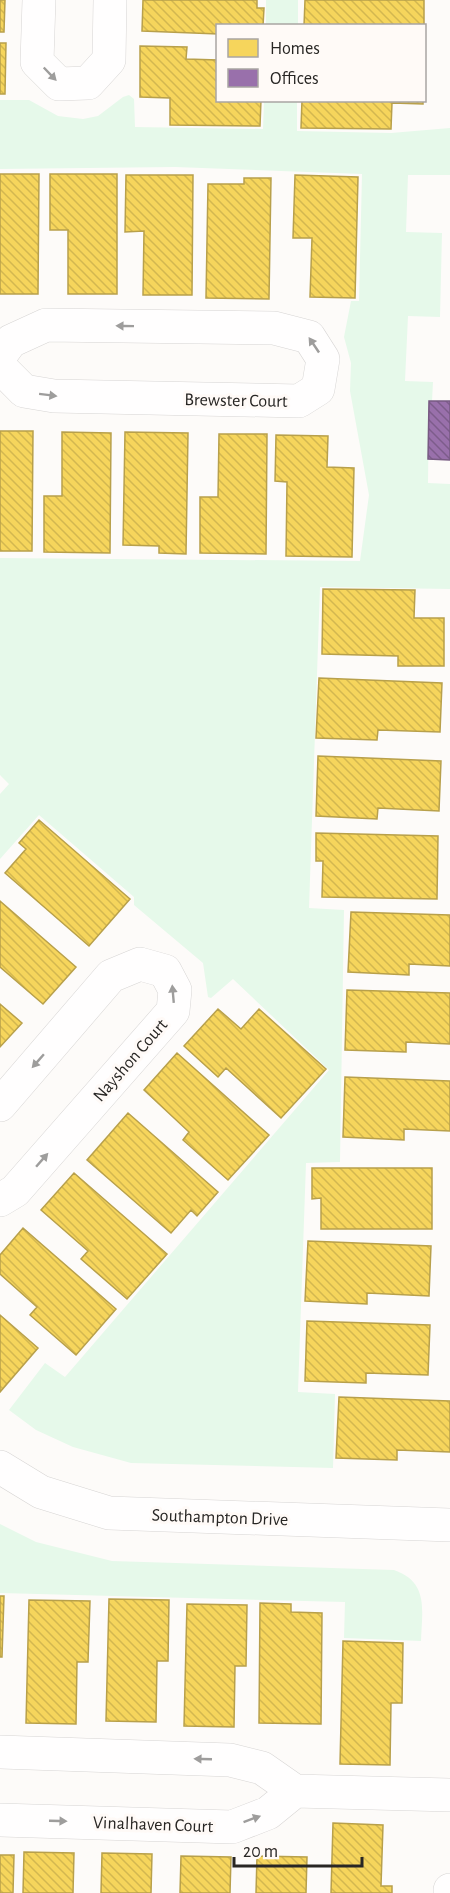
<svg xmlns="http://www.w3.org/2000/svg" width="450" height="1893" font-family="'Alegreya Sans',sans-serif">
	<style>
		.green { fill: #e6f9ea }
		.homes { fill: url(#homes-back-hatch); stroke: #b8a04b; stroke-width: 1.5 }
		.offices { fill: url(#offices-back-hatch); stroke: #775a82; stroke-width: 1.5 }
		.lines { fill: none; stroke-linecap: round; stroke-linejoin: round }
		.minor-casing { stroke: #d7d5d4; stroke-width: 34 }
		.minor { stroke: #fffefe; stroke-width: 33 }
		.oneway { fill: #9e9d9c }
		.labels { text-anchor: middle; stroke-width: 6; stroke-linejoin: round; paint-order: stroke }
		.street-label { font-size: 18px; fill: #282624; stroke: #fffaf7 }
	</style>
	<defs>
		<pattern id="homes-back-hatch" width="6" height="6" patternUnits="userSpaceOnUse" patternTransform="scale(1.5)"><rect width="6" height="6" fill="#f6d55c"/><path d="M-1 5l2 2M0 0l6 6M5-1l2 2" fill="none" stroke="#d3b750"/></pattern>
		<pattern id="offices-back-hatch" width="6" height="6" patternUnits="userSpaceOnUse" patternTransform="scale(1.5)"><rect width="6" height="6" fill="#9970ab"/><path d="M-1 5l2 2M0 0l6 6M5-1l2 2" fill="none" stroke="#7d5c8b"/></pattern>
	</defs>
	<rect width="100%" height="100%" fill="#fdfbf9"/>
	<path class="green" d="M266,0h32v25h-32z
		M129,95l5,4 1,28 128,2 1,-28 33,-1v31l94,2 59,-5v47h-42l-2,57 36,1 -2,84 -32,-1 -3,65 28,1 -1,19h-3l-1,82 22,1v105l-130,-2 -11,321 35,2 -4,252 -34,1 -8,229 37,2 -2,74 -202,-5 -58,-16 -37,-17 -27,-20 36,-47 20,14 264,-307 -96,-91 -22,19 -3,-1 -5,-34 -69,-58v-8l-95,-82 -39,44v-65l9,-10 -9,-9v-217l360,3 9,-66 -19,-104 1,-28 -7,-26 7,-36h8l3,-127 -187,-7 -175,2v-69h29l29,16 25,3 15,-3 25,-19z
		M0,1524l36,18 76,19 282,9c35,12 28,40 27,71l-77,-3 1,-36 -345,-9z"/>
	<path class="homes" d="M0,0h5l-1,32h-4z
		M143,0h114v8h7l-1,18h-45v8l-76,-3z
		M305,0h119v26h-120z
		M0,43h6l-1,51h-5z
		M140,46l47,1 -1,12 32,1v40h43l-1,26 -90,-1v-27l-30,-1z
		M302,100h121v4l-31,-1 -1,26 -90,-1z
		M0,174h39l-1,120h-38z
		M50,174h67v120h-49v-64h-18z
		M126,175h67l-1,120h-49l1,-64 -19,1z
		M295,175l63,2 -3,121 -45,-1 2,-59h-19z
		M244,178h27l-2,121 -63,-1 2,-114h36z
		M0,431h33l-1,120h-32z
		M62,432l49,1 -1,120 -66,-1v-56h18z
		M125,432l63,1 -2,121 -27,-1v-7l-36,-1z
		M219,434h48l-1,120 -66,-1v-56h18z
		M276,435l52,1 -1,31 27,1 -2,89 -66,-1 1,-74 -12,-1z
		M323,589l92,1 -1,28h30v48h-46v-10l-76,-2z
		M319,678l123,5 -2,49 -62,-2 -1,10 -61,-2z
		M318,756l123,5 -2,50 -61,-3 -1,11 -61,-3z
		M39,820l91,79 -41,47 -84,-73 21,-24 -7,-6z
		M316,833l122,3 -1,63 -115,-2 1,-36h-7z
		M0,901l76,66 -33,37 -43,-37z
		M351,912l99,3v51l-41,-2v11l-61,-3z
		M347,990l103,3v51l-44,-2v10l-61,-2z
		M0,1004l22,19 -22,24z
		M218,1009l23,20 18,-20 67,60 -45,49 -55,-50 -8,9 -34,-31z
		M177,1053l92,82 -41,45 -45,-40 6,-8 -45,-42z
		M345,1077l105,4v50l-46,-2v11l-61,-3z
		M128,1113l90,79 -21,24 -6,-6 -20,23 -84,-73z
		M312,1168h120v61h-111v-31l-9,1z
		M74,1173l93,81 -40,45 -46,-40 7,-8 -47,-41z
		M23,1228l93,81 -40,46 -46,-40 7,-8 -37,-33v-19z
		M308,1241l123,5 -2,50 -62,-3v11l-62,-3z
		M0,1315l38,33 -38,44z
		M307,1321l123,4 -2,50 -62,-2v10l-61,-2z
		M339,1397l111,4v51l-53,-2v10l-61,-2z
		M0,1596h4l-2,61h-2z
		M109,1599l60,1 -1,61h-11l-1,61 -50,-1z
		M29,1600l61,1 -2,61h-11l-1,62 -50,-1z
		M260,1603l31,1v8l31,1 -1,111 -62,-1z
		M187,1604l60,1 -1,61h-11l-1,61 -50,-1z
		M343,1641l60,2 -1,60h-11l-1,62 -50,-1z
		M333,1823l50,2 -2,61h11v7h-61z
		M24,1852l50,1 -1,40h-50z
		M102,1853l50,1 -1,39h-50z
		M0,1855h14l-1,38h-13z
		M181,1856l50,1 -1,36h-50z
		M257,1856l50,1 -1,36h-50z"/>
	<path class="offices" d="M429,401h21v59l-22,-1z"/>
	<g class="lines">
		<defs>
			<path id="minor" d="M39,0l-2,62 22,22 29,-1 21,-23 1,-60
				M0,356l11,-15 35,-16 228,3 35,9 14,22 -5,30 -19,12 -245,-5 -30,-5 -24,-24
				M0,1105l111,-129 29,-12 25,7 10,19 -2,21 -158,180 -15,9
				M0,1467l41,25 68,21 341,12
				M0,1752l230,8 32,8 33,23 155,4
				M0,1820l232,7 36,-14 27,-22
				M450,1893v-3"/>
		</defs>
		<use href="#minor" class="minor-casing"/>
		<use href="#minor" class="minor"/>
	</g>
	<defs><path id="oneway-solid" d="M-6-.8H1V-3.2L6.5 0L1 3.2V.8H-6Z" transform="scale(1.5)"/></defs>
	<g class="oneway">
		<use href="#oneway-solid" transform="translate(50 74) rotate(46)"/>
		<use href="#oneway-solid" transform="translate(125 326) rotate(-179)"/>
		<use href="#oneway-solid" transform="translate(314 345) rotate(-124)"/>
		<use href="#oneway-solid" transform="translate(48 395) rotate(7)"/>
		<use href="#oneway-solid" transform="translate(173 994) rotate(-95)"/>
		<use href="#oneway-solid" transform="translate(38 1061) rotate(131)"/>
		<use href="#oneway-solid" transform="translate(42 1160) rotate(-49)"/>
		<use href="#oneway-solid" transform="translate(203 1759) rotate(-178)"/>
		<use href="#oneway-solid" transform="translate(252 1819) rotate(-20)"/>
		<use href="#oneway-solid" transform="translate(58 1821) rotate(2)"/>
	</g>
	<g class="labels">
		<g class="street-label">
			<text transform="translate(236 400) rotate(1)" y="6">Brewster Court</text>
			<text transform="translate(130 1060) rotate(-49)" y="6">Nayshon Court</text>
			<text transform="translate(220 1517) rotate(2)" y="6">Southampton Drive</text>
			<text transform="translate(153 1824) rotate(2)" y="6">Vinalhaven Court</text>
		</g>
	</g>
	<rect x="216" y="24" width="210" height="78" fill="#fffaf7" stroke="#a9a5a3" stroke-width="1.5"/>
	<rect x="228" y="39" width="30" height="18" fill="#f6d55c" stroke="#a9a5a3" stroke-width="1.5"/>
	<text x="270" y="54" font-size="18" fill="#282624">Homes</text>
	<rect x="228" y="69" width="30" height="18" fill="#9970ab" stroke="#a9a5a3" stroke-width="1.5"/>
	<text x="270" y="84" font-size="18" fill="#282624">Offices</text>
	<path d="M234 1857v9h128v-9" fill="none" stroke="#282624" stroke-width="3"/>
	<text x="243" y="1857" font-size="18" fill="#282624" stroke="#fffaf7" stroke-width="4.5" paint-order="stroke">20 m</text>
</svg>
